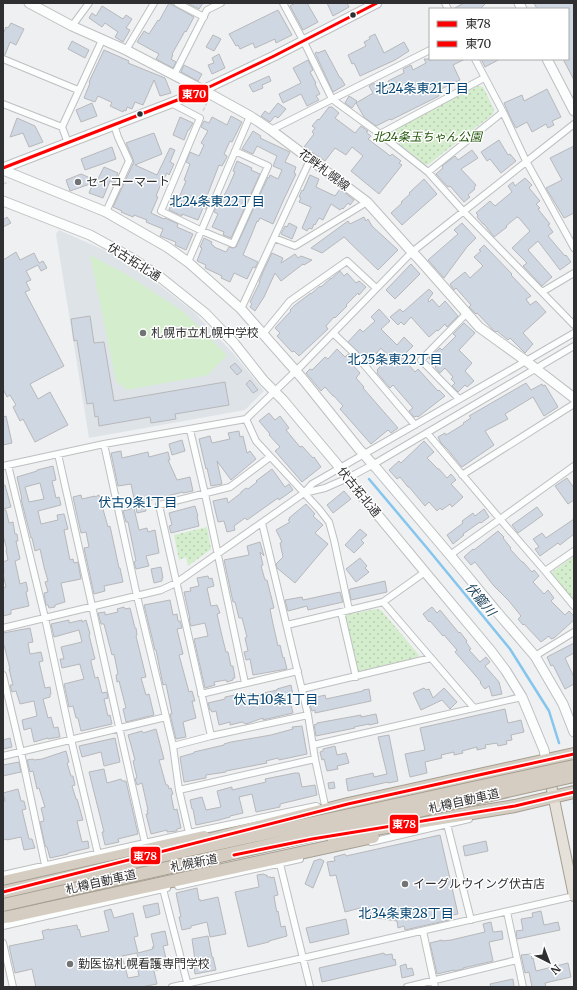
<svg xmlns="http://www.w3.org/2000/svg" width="577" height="990" font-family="Merriweather,'Noto Sans JP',serif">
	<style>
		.built { fill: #dee3e8 }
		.grass { fill: #d4eecd }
		.park { fill: url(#park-dots) }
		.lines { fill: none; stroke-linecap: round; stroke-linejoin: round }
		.stream { stroke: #86c5ec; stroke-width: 2.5 }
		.building { fill: #cfd7e3; stroke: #b8b8ba; fill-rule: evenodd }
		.street-casing { stroke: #bebfc0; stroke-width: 8 }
		.secondary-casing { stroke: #bebfc0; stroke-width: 11 }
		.primary-casing { stroke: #a69f92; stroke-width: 12 }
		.highway-casing { stroke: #a69f92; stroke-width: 14 }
		.path { stroke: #d4d4d4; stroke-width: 1.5; stroke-dasharray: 4 2; stroke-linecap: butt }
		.street { stroke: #fcfdfd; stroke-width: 6 }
		.secondary { stroke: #fcfdfd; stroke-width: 9 }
		.primary { stroke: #e5e1d9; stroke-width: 10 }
		.highway { stroke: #d5cdc1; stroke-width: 12 }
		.highway-bridge-casing { stroke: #a69f92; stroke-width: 14; stroke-linecap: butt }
		.highway-bridge { stroke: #d5cdc1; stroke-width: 12 }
		.bus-1-casing { stroke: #fff; stroke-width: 6 }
		.bus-2-casing { stroke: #fff; stroke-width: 6 }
		.bus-1 { stroke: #f00; stroke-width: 3 }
		.bus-2 { stroke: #f00; stroke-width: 3 }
		.bus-dot { fill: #2f2f31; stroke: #fff; stroke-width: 1.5 }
		.poi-dot { fill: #727375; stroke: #fff; stroke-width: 1.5 }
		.labels { text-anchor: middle; stroke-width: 3; stroke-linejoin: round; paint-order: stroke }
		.park-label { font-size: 12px; font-style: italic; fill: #225508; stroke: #fff }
		.street-label { font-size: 12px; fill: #2f2f31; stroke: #fff }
		.poi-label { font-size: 12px; fill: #2f2f31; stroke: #fff; text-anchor: start }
		.neighbourhood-label { font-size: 13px; fill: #004372; stroke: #fff }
		.water-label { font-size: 13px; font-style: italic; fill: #183d55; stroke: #fff }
		.line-badge { stroke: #fff; stroke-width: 1.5 }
		.badge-label { font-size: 11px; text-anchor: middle; font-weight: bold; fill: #fff }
	</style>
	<defs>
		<pattern id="park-dots" width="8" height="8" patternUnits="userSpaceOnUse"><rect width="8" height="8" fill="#d4eecd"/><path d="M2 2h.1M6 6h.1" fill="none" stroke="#b6ccb0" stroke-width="1.8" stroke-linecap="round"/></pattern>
	</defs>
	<rect width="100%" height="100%" fill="#eef0f2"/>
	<path class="built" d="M59,230l54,24 41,27 40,31 39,41 31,38 -19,19 -156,28 -33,-204z"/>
	<path class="grass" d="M90,255l36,19 58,38 43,43 -19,20 -81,15 -11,-9z"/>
	<path class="park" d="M478,86l5,1 11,22 -1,5 -64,50 -4,1 -35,-29v-5z
		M207,527l4,22 -23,17 -2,-9 -7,3 -5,-25z
		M574,556v45l-23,-26 1,-3z
		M376,609l5,1 38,45 -2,4 -58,13 -4,-3 -11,-50 2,-4z"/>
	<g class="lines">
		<path class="stream" d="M369,479l58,69 83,101 39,62 10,32
			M574,801v3"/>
	</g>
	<path class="building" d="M169,3l25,14 -8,15 -1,-1 -13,23 1,1 -2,4 5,3 -3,6 -17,-9 3,-5 -22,-12 7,-11 5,3 9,-14 1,1z
		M189,3h14l-4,6 -10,-5z
		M295,3h12l11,19 -15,8 -13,-24z
		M327,3h20l2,4 -16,9z
		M464,3h22l-6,6h-27z
		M534,3h40v77l-11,-21h5v-50h-31z
		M102,6l21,13 3,-4 6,4 -6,9 4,2 -7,12 -8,-5 3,-5 -13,-9 -3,4 -13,-9 3,-5 4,3z
		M278,10l14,25 -16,8 -1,-4 -20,9 -2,-5 -13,6 -2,-4 -2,1 -7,-12z
		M11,23l13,6 -8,16 -6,-3 -5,13h-2v-21l3,-7 2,1z
		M375,34l9,19 20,-11 5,9 -14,9 -35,16 -6,-13 -2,1 -4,-9 18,-9 -2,-4 6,-3 -1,-2z
		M213,35l8,4 -7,12 -8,-4z
		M72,41l17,9 -4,8 -17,-9z
		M104,50l25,11 -1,2 37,15 6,15 -11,3 -6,-16 -11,25 -8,-3 -3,7 -5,-2 -1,4 -2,-1 -1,2 -13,-6 2,-3 -1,-1 -13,-6 -3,6 -11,-4 6,-15 -1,-1z
		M325,50l15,28h1l4,7 -12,7 -18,-39 2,-1 1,1z
		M219,54l6,14 -13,6 -4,-9 6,-2 -2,-5z
		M424,59h41l-12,6 7,15 -23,11 2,5 -48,24 -1,-1 -14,7 -12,-9 -8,-14 17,-10 -4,-7 5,-3 5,10 12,-6 -3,-6 16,-8 -1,-4 8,-4 2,5 13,-7z
		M481,59h19l-15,8z
		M308,60l5,10 -3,2 6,11 -1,1 5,10 -4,2 3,4 -12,6 -6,-12 -18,9 -4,-9 22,-11 -8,-15z
		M184,65l18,9 -4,7 -17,-9z
		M269,76l2,5 -9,4 1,3 -10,4 -4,-7z
		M547,89l14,28 -9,4 2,4 -6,3 -2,-4 -14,8 -5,-10 -11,6 -5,-9 -7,-16 18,-8 2,6z
		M349,96l8,5 -5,7 -7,-5z
		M92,103l5,13 -16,6 -5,-12z
		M278,103l8,6 -8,9 -3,-2 -5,6 -9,-6 4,-5 4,3z
		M329,107h3l7,6 -4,5 20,15 6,-7 7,5 -2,1 5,4 -3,3 21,16 1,1 2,-2 9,7 -2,2 3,2 -23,29 -28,-23 12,-15 -11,-9 -6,8 -11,-7 -10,13 -21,-14 10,-13 -2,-2 3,-4 -3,-2 6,-7 1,1z
		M231,116l11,6 -10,20 -2,-1 -6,13 3,2v1l-5,9 -3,-1 -12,31 3,3 -4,10 -3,-1 -5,12 -16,-6v2l-13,-6 1,-4 5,2 6,-15 5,-12 -2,-1 6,-16 -4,-2 4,-10 9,4 5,-11 -3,-2 7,-12 -7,-4 3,-6 5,2 3,-6 15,8z
		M180,117l13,6 -4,7h-1l-4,10 -11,-5z
		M17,118l18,8 8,16 -14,5 -6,-14 -13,4z
		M253,131l8,5 -1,2 30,14 -5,10 11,5 -2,6 2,1 -12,25 -11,25 -13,-6 -2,4 -1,-1 -6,15 -8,19 15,7 -3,6 -2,-1 -6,12 -13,-6 -4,9 -9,-4 1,-2 -17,-8 1,-3 -9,-4 5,-13 -2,-1 4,-9 8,4 -1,2 3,2v1l12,5 3,-5 4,1 3,-1 32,-70 1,1 1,-3 8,4 4,-9 -9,-4 4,-10 -20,-10 -4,8 -11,-5z
		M154,133l8,21 -27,11 22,10 13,-27 5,2 -5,12 4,2 -5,11 -2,-2 -6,11 -5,12 2,1 -7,16 13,6 1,-1 13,6 -1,3 16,7 -7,16 -11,-5 1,-3 -16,-6 3,-7 -17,-7 1,-2 -13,-5 -1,2 -12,-5 1,-1 -9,-4 20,-43h1l-1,-5 -7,-16 25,-9z
		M499,140l9,15 2,-1 6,7 -15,12 -11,-14 -3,2 -6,-9z
		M574,146v67l-10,5 -18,-30 16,-8 -12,-22z
		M112,147l4,12 -31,11 -4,-11z
		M472,150l6,8 -17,11 15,16 -2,3 1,1 -7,6 2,2 -6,5 -14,-16 -2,1 -12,-13 7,-6 -1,-2 13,-10 3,4z
		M237,161l15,7 -1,2 9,4 -29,64 -8,-3 1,-3 -12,-5 6,-13 -4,-2 4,-10 2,1 8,-15 7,-16 -2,-1z
		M104,167l14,6 -4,10 -4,-2 -7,17 -14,-5 4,-10 -23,8 -4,-11 15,-6 16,7z
		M310,175l9,4 -3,8 19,9 5,-7 14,11 -4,5 -2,-2 -5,6 -1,-1 -2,2 -9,-6 -8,16 -4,-2 -4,7 -1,-1 -2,5 -3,-1 -2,3 -5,-3 9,-21 -12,-5 2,-4 -2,-1 3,-7 1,1z
		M525,178l7,7 -3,3 11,13 -4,3 4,4 -2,1 12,15 -2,1 5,7 -5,4 17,20 1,-1 5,7 -11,8 -22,-29 -10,9 24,27 -10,9 -19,-20 4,-3 -15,-15 18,-17 -11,-13 -2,-1 -11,9 1,1 -13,10 -10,-13h-1l-6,-7 1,-2 -2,-2 14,-12 5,5 17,-14 -4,-6 5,-4 2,4z
		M424,179l13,15 -35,31 -11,-12 11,-10 -1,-1 9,-8 -1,-1z
		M7,217l4,6 -8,4v-7z
		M364,217l2,4 2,-2 4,7 26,24 -20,20 -34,-33 -22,16 -11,-5 37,-27 2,3z
		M289,223l8,4 -5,12 -11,-5 4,-8 2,1z
		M462,223l14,15 -9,9 -23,31 -16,-18 30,-26 -4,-4z
		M484,245l28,29 -1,1 20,21 -5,3 4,6 6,-4 10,11 -23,21 10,11 -8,9 -15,-15 -2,2 -11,-9 -1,1 -2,-1 -17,-18 -1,1 -7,-7 2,-2 -15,-17 -2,2 -4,-6 15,-12 5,6 13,-12 -9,-9 7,-6 -2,-1z
		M16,252l4,8 14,-7 5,10 4,-2 4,7 -6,3 -3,-6 -12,6 5,9 -5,2 4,8 -5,2 39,74 -34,18 8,15 12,-7 18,33 -33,17 -12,-23 -3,2 -7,-14 3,-2 -6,-10 -3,2 -4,-8v-129z
		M272,253l11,5 -2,5 14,-9 3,4 3,-2 11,4 -8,5 -1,-1 -22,17 -6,-8 -11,24 -9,14 -5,-4 2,-3 -2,-2 10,-20h-1l4,-10z
		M411,264l9,10 -25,25 -9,-9z
		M340,271l4,5 3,-3 9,10 3,-2 7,6 -7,8 -1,-2 -12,12 1,1 -12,12 -1,-1 -8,9 2,3 -29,27 -5,-5 -2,1 -15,-16 3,-3 -5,-5 16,-17 -1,-1 5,-5 16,-12v1l9,-8 1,1 10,-9v1z
		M429,289l4,4 -5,7 1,2 3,-3 7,8 6,-6 13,15 -11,11 -2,-3 -7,7 -1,-1 -8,7 -18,-20 -7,8 -3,-3 -3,3 -8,-8 10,-8 3,3z
		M379,309l11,12 -9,8 16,16 7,-8 9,9 -11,11 13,15 3,-3 20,22 1,-1 6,6 -27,21 -1,-1 -3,1 -5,-6 4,-3 -20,-23 -3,3 -13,-15 1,-2 -1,-1 12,-13 -8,-9 -13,15 -20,-21 12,-13 3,3 12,-11 -4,-4z
		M90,316l4,27 10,-1 10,59 111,-19 4,23 -54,9 1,5 -25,4 -1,-6 -51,9 -1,-10 -3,1 -2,-14 -6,1 -10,-64 -3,1 -3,-22z
		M464,323l11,10 -16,17 13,13 -7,8 9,10 -7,6 -2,-2 -7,7 -6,-6 3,-3 -4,-4 2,-2 -8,-9 -5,5 -5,-6 1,-1 -7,-8 11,-10 2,2 14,-14 -3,-2z
		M337,349l8,8 3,-3 5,4 -3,4 10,11 -4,5 8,9 -1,1 35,40 -7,5 -3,-3 -17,14 -31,-35 3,-3 -9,-10h-1l-8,-9 -4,4 -15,-18 4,-4 2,1 13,-13 3,2z
		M235,363l7,8 -5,4 -7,-8z
		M250,380l8,10 -5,3 -7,-9z
		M526,383l5,7 11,-6 1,2 2,-1 13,22 -14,9 -11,-19 -28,17 3,5 -23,12 9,14 -32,22 -10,-12 -4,-5 -7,-7 -3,-6 7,-4 1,2 18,-11 -1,-1 8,-5 -2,-2z
		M269,413l6,7 5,-4 9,12 -3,2 14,17 2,-1 11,12 1,-1 7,10 -19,15 -27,-31 5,-4 -11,-12 1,-1 -11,-13z
		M6,416l6,27 -9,2v-28z
		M239,431l1,6 3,-1 4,17 3,-2 6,8 -25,21 -14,-19 5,23 -11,2 -4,-18 -1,1 -7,-30 11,-3 2,7 18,-4 -2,-6z
		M182,440l3,11 -13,4 -3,-11z
		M424,441l10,11 -7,6 11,11h1l8,9 4,-4 5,6 -5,4 12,13 -11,10 -2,-3 -8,6 -2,-2 -3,3 -8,-9 -4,4 -16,-19h-1l-8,-10 -3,2 -8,-9 10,-9 2,2z
		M121,451l1,7 26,-6 1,5 19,-5 2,8h-2l9,20 13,-3 3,14 -10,2v-1l-39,10 2,9 -9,2 -6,-29 -13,2 -7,-33z
		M53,466l3,14 -4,1 4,17 3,-1 2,8 -23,6 3,13 17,-4 -1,-5 7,-1 4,15 -4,1 6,30 3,-1 1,4 4,-1 3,17 -20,4 4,19 -10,3v2l-6,1 -1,-3h-2l-2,-12 4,-1 -3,-10 3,-1 -4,-14 -4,-18 -5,2 -3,-13h-1l-10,-39h1l-5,-22 20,-6v-1zM40,483l4,16 -15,3 -4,-15z
		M272,469l13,18 4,-3 4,6 -14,10 -1,-2 -31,22 -2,-2 -11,8 1,4 -8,2 -3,-11 -6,1 -5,-21 14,-3 1,5 13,-10v-1l5,-4 2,1 9,-7 -1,-1z
		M567,478l7,10v12l-6,4 -13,-18z
		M3,485h2l6,22 -8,2z
		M344,491l7,8 -18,14 -6,-8z
		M81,495l1,4 13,-3v1l4,-2 9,32 2,-1 9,42h1l3,14 -19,4 1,5 -11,3 -10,-46 5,-1 -3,-15 -5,1 -8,-36z
		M306,504l9,10 -2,2 10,9 -8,8 13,11 -33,39 -18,-15 -1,-4 7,-7 -3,-14 2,-1 -6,-12 14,-8 -2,-2 2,-1 -1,-1z
		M195,506l3,10h-1l2,10 -28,7 -2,-7 3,-1 -3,-12z
		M537,507l6,8 -25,18 -6,-8z
		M134,508l5,22 8,-2 1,4 7,-2 4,23 -13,3 3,10 -13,3 -2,-7 2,-1 -8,-39h-2l-3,-11z
		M484,509l5,8 -8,6 -1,-1 -17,12 1,1 -11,9 -6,-9 16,-12 -1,-2 11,-8 2,3z
		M3,510h3l3,13 4,-1 2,12h2l1,7h-2l4,18 -5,2 5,23 6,-2 2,9 -2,1 3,14 -18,4v4l-8,2v-28l3,-1 -3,-13 1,-1 -1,-11 5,-2 -2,-10h1l-4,-15z
		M574,519v15l-14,11 -2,-2 -18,13 -5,-7 4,-2 -6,-8 9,-6 4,5z
		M360,529l7,6 -6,5 3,3 -10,10 -9,-8z
		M498,531l6,6 -1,1 8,10 -1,1 12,13h1l9,10 2,-2 5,6 -6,6 11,12 4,-4 6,8 -3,3 14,14 4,-4 5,5v4l-20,18 -3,1 -2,-3 -8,6 -17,-18 -1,1 -5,-6 3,-3 -12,-15 -15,-15 -19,-24 -4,3 -7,-8 9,-8 1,1z
		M260,542l4,14 -4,-4 3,13 -2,1 4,14h2l7,28 -4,1 3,15 5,22 2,-1 3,13 1,-1 3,12 -34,6 -3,-16 -4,1 -2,-8 4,-1 -3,-13 2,-1 -5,-19h-3l-4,-16h-2l-9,-42 25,-5 -2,-9z
		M360,558l7,8 -2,2 4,4 -13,10 -10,-13z
		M161,567l2,11h-1v3l-8,2 -3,-14z
		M208,576l1,3 3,-1 2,8 -7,2 4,18 6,-1 3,8 -3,1 5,22 4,16h2l3,14h2l2,12h-2v2l-6,2 -1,-2 -12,2 1,3 -10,3 -11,-49 14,-3 -3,-13 -14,3 -2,-7h1l-6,-27 7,-1 -1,-3 9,-2 -2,-8z
		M385,581l2,11 -36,8 -2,-10 1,-1z
		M340,592l3,10 -35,8 -1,-4 -19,5 -3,-11 17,-3 1,3z
		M170,600l3,15 4,-1 1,7h2l2,7 -5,1 6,25 -4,1 10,37 3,-1 3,10h-3l4,17 -13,4 3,15 -10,2 -6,-25h2l-6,-30 -3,1 -7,-35h-1l-11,-45z
		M124,607l1,2 5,-1 5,20h1l1,7 -1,1 10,41 -5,1 5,17 3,-1 5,21 -28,7 -3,-13 3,-1 -7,-27 -2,1 -1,-7 2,-1 -4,-20 -2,1 -8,-31h-3l-3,-11 7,-1v3l13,-3 -1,-3z
		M432,607l5,6 3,-3 19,23 1,-1 7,9 -1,1 5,7 -2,1 11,12 6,-5 4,5 -5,4 14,16 3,12 -10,2 -3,-10 -4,3 -5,-6 1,-1 -12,-14 -14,-16 2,-2 -13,-15 -1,1 -13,-15 -1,1 -6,-8z
		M69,620v3l13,-3v2l4,-2 4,14 -1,1 6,24 -4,1v2l4,16 3,-1 4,16 5,-1 1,6 -4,1 4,17 2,-1 2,9 -31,7 -3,-13h-2l-3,-12 -4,1 -5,-23 20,-5 -4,-14v-1l-18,4 -2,-9h4l-3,-12 21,-5 -3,-12 -25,7 -3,-13z
		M30,628l3,14 -5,1 2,11 11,-2 2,9 -4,1 6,26 5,-1 1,7h-1v3l-7,2 5,19 3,-1 3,11 4,-1 2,10 -12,2v-1l-14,4 -3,-14 -7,2 -2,-10 15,-4 -3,-15 -14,3 -4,-13 -4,1 -2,-7h3l-4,-16h1l-6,-24h-1v-12z
		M574,643v10l-9,5 9,19v7l-9,5 -12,-24 -2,1 -4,-9z
		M291,685l2,10 -4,1 4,17 -30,7v-2l-17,6 -4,-2 -12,3v-3l-11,3 -3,-14 -4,1 -1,-2h-1l-2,-7 17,-4v-2l15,-3 1,2 13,-3 1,2 22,-5v-1z
		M424,688l2,2 3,-1 4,9 11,-10 13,14 -7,7 -8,-9 -21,10 -8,-17z
		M369,689l2,12 -56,12v-3l-3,1 -3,-9 5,-2 -1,-2 12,-3 1,4 37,-8v-1z
		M505,709l3,14 13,-3 3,12 -13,3 1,5 -6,1 1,3 -9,2 -1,-3 -12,2 1,3 -9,2v-3l-15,4 1,2 -9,2v-3l-13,3 1,3 -17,4 2,11 -17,4 -5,-23 20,-4 -5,-22z
		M376,714l2,9 -9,2v-1l-15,3 1,1 -39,8 -2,-11 3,-1v-1l44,-8v2z
		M302,726l5,28 -28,6 -1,-2 -12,3 1,2 -41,8v1l-20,3v3l-22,4 -4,-25 14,-4v-1l30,-7v-1l7,-2 40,-7 22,-6 -1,-2z
		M156,729l8,30 -5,1 7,25h2l1,4 2,-1 2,6 -2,1 3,15 3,-1 4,19 -4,1v2l-10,1v-2l-16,4 -5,-20h2l-1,-4h1l-6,-27 -5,2 -2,-6 2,-1 -4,-17 2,-1 -4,-15 -3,-10 14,-4 1,2z
		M389,735l9,46 -10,2v-1l-40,9 -2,-12 27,-6 1,4 13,-3 -9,-37z
		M10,738l2,9 -9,2v-9z
		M115,738l5,24 -16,4 -3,-14 -19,5 -3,-11z
		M335,746l2,9 9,-2 3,10 -12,3 1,3 -11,2 -3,-12 -2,1 -2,-8 3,-1v-2z
		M66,751l3,11 -2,1 4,13h2l2,9 -3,1 4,13h1l6,21 -6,1 5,21 6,-1 1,7 -21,5v1l-18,4 -3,-11h-1l-1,-2 -5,-23 4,-1 -1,-1h1l-3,-12 4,-1 -6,-19 -2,1 -4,-18 -3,1 -3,-12 6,-1 1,1 8,-1z
		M19,762l2,10 -18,4v-11z
		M104,769l3,14 14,-4 1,2h4l12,53 -20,5 1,3 -14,3 -3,-13h2l-15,-60z
		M295,773h4l3,14 13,-2 2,10 -37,9v3l-24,5 -4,-18 -13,3 4,16 -13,3v1l-11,3 -23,5 -3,-16h-1l-2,-9 12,-3 4,13 15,-3 -4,-16 15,-4v3l34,-8 -1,-3z
		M334,782l1,6 -6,1 -1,-6z
		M18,789l3,12h3l2,8 -4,1 7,29h3l3,9 -11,2 -3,-13 -14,3v-1l-4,1v-38l2,-1 -2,-8z
		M440,835l18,79 -6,1 1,4 -48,11 -1,-4 -6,2 -1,-7 -35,-5 4,-1 -2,-8 -19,5 -9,-37 -6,1 -3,-14 8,-1 -1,-4 11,-3 1,2z
		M486,841l2,10 -23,5 -2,-10z
		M320,859l4,2 -11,27 -8,-4 9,-23z
		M264,874l1,1h2v2h4v1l3,-1 4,18 -4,1 2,12 1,4 1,-1 3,16 4,-1 2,10 -18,5v1l-21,5 -13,-55 24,-5 -2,-12z
		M197,888l2,12 1,-1v2l18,-4 8,37 -16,3 -3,-15 -16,4v2l-9,2 -3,-13h2l-5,-24z
		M158,903l2,11 -14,4 -3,-12z
		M111,909l3,9 19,-5 5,23 -4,1 4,16 15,-4 -1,-2h2l-3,-13 14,-3 3,14 -5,1 5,21 -14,4 3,13 -16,3h-105l-4,-18 -17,4 -6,-27 35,-7 -2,-8 7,-2v1l28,-5 1,5 1,-1 2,8 28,-6 -5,-20zM137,953l2,12 -2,1 2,10 -11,2 -6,-22z
		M541,911l3,14 14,-3 2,8 -43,9 -1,-8 7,-1 -2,-11 12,-2 -1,-4z
		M346,919l3,15 -39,9 -4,-15z
		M491,922l2,10 9,-1 1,8 -14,3 4,19 -30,7v1l-8,2 -1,-1 -17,4 -7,-31 12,-3v1l9,-1 34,-8 -2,-8z
		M208,936l4,21h1l3,13 -21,4 -2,-13 2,-1 -3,-21z
		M384,953l1,2 7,-1 1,6 2,-1 1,6 -74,17 -3,-14z
		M531,954l1,5 1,-1 3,13 32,-8 3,14 -26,6 1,4h-14l-3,-15 -4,1 -4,-18z
		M406,964l1,5 5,-1 2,7 -12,3 -2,-12z
		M513,979l1,8h-23l-1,-3z"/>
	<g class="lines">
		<defs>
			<path id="street" d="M177,3l27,14
				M283,3l20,37 29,59 48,35 48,38 35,39 111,114
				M445,3l3,6
				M72,26l17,-23
				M126,50l28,-47
				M3,59l75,31
				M475,59l28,53 23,49 48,87
				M174,75l33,-65 14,-7
				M171,103l29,15 -39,93 41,20 31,13 35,-78 -33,-15
				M3,104l59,23 6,16
				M62,127l40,-87
				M271,130l159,-80
				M380,134l104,-56
				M428,172l75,-60
				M106,212l23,-51 -11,-24 -4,-12
				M274,238l21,8 72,-44
				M188,262l62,-146
				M542,292l32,-19
				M241,309l69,-149
				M333,333l22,21 60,71
				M263,334l27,-33 57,-40 29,27
				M459,399l-38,-39 46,-47
				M246,419l10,22 63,68 10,13 5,18 15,70
				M190,430l15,64 40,189
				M427,433l73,86 45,52 29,35
				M104,444l33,152 36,150 6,44 10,43
				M58,454l87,389
				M8,465l37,153 26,121 27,115
				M3,466l101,-22 142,-25 56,-54 110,-113 162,-128
				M462,475l112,-71
				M304,493l21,-5 23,-10 26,-14 200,-118
				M262,523l46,192 7,44 11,51
				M450,555l124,-89
				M545,571l29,-20
				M383,602l91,106
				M341,612l15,65
				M287,625l96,-23 42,-30
				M3,628l158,-38 15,-7 128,-90 8,-9 214,-123 48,-28
				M535,656l39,-24
				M3,675l18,77 24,113
				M302,689l129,-31
				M201,694l97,-23
				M211,736l-52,-231 71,-18 40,-30
				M313,745l209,-48
				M173,746l38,-10 97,-21
				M3,756l163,-39
				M179,790l136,-31
				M447,824l24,96
				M371,842l98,-23
				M280,864l30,123
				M3,875l186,-42 127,-27 2,1
				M178,886l122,-27
				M163,889l25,97
				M507,912l16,75
				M3,926l164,-38
				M423,931l12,56
				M3,943l10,44
				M172,987l131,-29 271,-62
				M407,987l110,-27"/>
			<path id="secondary" d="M29,3l43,23 54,24 77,40 47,26 21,14 96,72 45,50 6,6 61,69 47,34 48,37
				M519,3l3,6
				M547,59l27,52
				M3,168l168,-65 32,-13 71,-34 103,-53
				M3,170l103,42 61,35 21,15 53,47 61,69 57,71 18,20 73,86 47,57 38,44 28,48 11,28
				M3,201l87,34 40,22 30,20 45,36 29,30 30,38 19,19 53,63 16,21 73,88 66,79 15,20 16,26 22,53 2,11"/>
			<path id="primary" d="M549,775l25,121"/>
			<path id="highway" d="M332,836l183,-30 59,-14
				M196,843l152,-39 226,-50
				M3,882l201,-45
				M3,917l9,-1 361,-79"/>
		</defs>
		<use href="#street" class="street-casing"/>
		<use href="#secondary" class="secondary-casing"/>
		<use href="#primary" class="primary-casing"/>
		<use href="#highway" class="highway-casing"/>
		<path class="path" d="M203,111l4,-9
			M3,184l6,-2"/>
		<use href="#street" class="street"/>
		<use href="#secondary" class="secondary"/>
		<use href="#primary" class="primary"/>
		<use href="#highway" class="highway"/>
		<defs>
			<path id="highway-bridge" d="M3,892l145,-33 426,-93
				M3,905l571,-129"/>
		</defs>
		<use href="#highway-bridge" class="highway-bridge-casing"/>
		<use href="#highway-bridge" class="highway-bridge"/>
		<defs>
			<path id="bus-1" d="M234,855l78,-16 203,-33 59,-14
				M3,892l345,-88 226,-50"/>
			<path id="bus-2" d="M3,168l200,-78 71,-34 103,-53"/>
		</defs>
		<use href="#bus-1" class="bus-1-casing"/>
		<use href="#bus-2" class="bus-2-casing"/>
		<use href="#bus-1" class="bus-1"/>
		<use href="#bus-2" class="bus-2"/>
	</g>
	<g class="bus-dot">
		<circle cx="353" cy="15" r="3.5"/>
		<circle cx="140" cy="114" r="3.5"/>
	</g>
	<g class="poi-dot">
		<circle cx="78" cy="182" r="4"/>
		<circle cx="143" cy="333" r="4"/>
		<circle cx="405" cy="884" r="4"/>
		<circle cx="70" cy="964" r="4"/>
	</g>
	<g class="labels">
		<g class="park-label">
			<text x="427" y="141">北24条玉ちゃん公園</text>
		</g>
		<g class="street-label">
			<text transform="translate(324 170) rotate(37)" y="4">花畔札幌線</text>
			<text transform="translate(134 262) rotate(32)" y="4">伏古拓北通</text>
			<text transform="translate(359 492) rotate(51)" y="4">伏古拓北通</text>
			<text transform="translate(464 801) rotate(-13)" y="4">札樽自動車道</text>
			<text transform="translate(194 863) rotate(-11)" y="4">札幌新道</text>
			<text transform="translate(101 882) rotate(-13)" y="4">札樽自動車道</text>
		</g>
		<g class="poi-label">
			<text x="86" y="186">セイコーマート</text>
			<text x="151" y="337">札幌市立札幌中学校</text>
			<text x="413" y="888">イーグルウイング伏古店</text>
			<text x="78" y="968">勤医協札幌看護専門学校</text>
		</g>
		<g class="neighbourhood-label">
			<text x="422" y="93">北24条東21丁目</text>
			<text x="217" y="206">北24条東22丁目</text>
			<text x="395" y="364">北25条東22丁目</text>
			<text x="138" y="507">伏古9条1丁目</text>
			<text x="276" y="704">伏古10条1丁目</text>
			<text x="406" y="918">北34条東28丁目</text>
		</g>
		<g class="water-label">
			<text transform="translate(481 599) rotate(50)" y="5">伏籠川</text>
		</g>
	</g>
	<g class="line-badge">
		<rect x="178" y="84" width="31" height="19" rx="4" fill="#f00"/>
		<rect x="389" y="814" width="30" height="20" rx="4" fill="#f00"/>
		<rect x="130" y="846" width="31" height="19" rx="4" fill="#f00"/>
	</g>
	<g class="badge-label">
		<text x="194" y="98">東70</text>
		<text x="404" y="828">東78</text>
		<text x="145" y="860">東78</text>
	</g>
	<rect width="577" height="990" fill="none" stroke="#2f2f31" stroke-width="8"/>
	<rect x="429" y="8" width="140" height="52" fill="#ffffff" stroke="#acacad"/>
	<rect x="437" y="21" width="20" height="6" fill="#ff0000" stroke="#acacad"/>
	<text x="465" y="28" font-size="12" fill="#2f2f31">東78</text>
	<rect x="437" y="41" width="20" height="6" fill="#ff0000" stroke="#acacad"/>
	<text x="465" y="48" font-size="12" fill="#2f2f31">東70</text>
	<g transform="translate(549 962) rotate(138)" stroke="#ffffff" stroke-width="3" paint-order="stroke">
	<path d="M0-3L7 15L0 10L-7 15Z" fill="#2f2f31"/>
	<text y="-6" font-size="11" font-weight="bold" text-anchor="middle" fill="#2f2f31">N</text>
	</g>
</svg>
